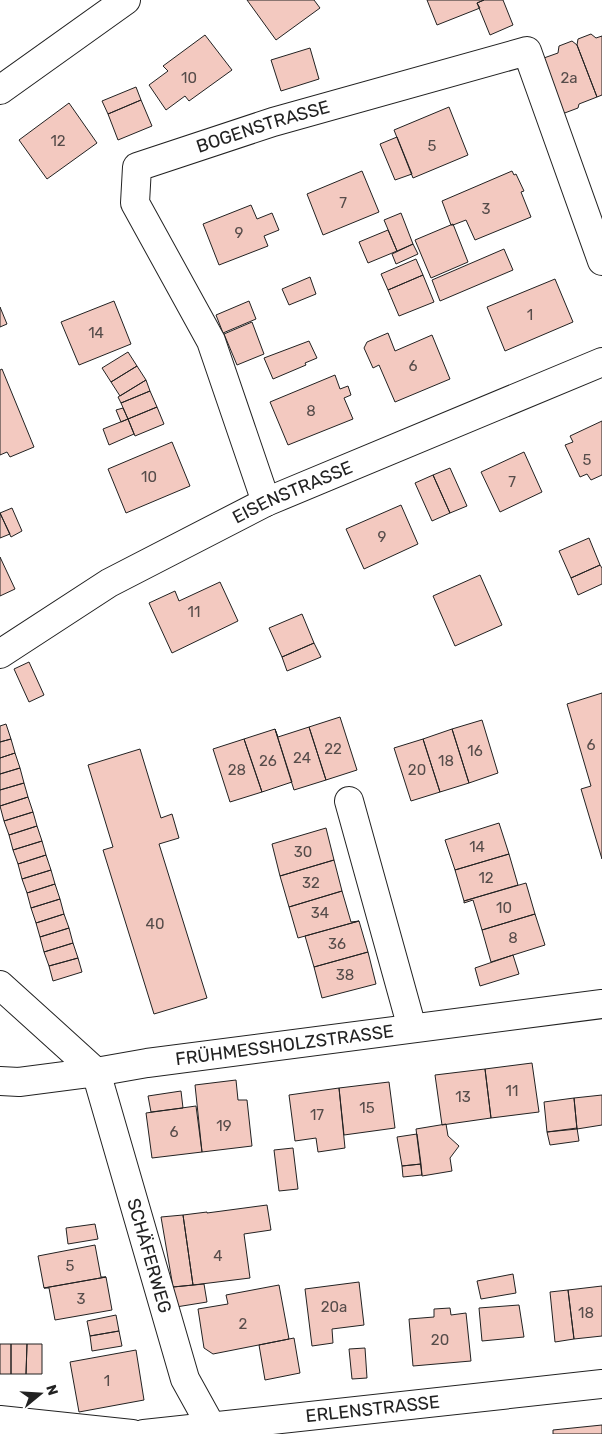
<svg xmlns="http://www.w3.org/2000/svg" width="602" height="1434" font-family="Rubik,sans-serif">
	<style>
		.building { fill: #f3c9c0; stroke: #222 }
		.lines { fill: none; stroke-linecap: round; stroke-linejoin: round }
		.minor-casing { stroke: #222; stroke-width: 30 }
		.minor { stroke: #fff; stroke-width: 28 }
		.labels { text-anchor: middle; stroke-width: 4; stroke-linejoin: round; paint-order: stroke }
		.number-label { font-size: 15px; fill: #564c4a }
		.street-label { font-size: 18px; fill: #222; stroke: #fff }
	</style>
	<rect width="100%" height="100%" fill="#fff"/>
	<path class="building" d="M247,0h67l6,8 -44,32z
		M427,0h57l-7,3 3,5 -43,17z
		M484,0h19l10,25 -23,10 -13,-32z
		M591,34l5,4 6,-2v59l-5,2 -20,-52 1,-6z
		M205,35l27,35 -43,31 -4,-5 -19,14 -17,-25 19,-14 -5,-5z
		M572,41l5,4 20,52 -18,7 -1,4 -16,6 -21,-55 17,-6 1,-7z
		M310,48l9,31 -38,12 -10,-31z
		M136,87l5,13 -33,14 -6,-13z
		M141,100l11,26 -34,14 -10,-26z
		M69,103l28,40 -50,36 -28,-39z
		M449,107l19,48 -55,23 -19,-48z
		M397,137l15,37 -17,6 -15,-36z
		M362,171l17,41 -56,23 -16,-41z
		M512,171l2,4 2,-1 8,17 -3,1 10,25 -56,23 -9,-20 -13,5h-2l-9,-24z
		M251,205l6,14 15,-6 7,17 -15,6 4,10 -49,19 -16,-41z
		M401,213l12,31 -16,7 -13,-31z
		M453,224l15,38 -37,16 -16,-38z
		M388,230l9,21 -29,12 -9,-21z
		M413,244l5,10 -22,10 -4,-10z
		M504,249l9,21 -73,31 -8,-21z
		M416,259l7,16 -35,15 -7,-16z
		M423,275l11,27 -35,14 -11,-26z
		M310,277l6,17 -27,11 -7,-16z
		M555,279l18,43 -68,29 -18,-44z
		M114,301l17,43 -52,21 -18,-43z
		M249,301l7,18 -33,14 -7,-18z
		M0,307l7,17 -7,3z
		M252,322l12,32 -27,11 -13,-31z
		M388,333l7,18 37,-16 18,44 -55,23 -16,-37 -6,3 -9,-20 3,-6z
		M309,341l8,17 -12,5 1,2 -33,14 -9,-21z
		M128,352l9,14 -26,16 -9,-14z
		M137,366l9,14 -26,16 -9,-14z
		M2,369l32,78 -24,10 -3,-5 -7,3v-85z
		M335,375l5,14 8,-3 3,9 -7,3 9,21 -65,26 -18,-43z
		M146,380l4,11 -29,12 -3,-6z
		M150,391l7,16 -29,12 -7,-16z
		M157,407l7,17 -29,12 -7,-17z
		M123,408l5,11 -7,3 -5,-12z
		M128,419l6,15 -25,11 -6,-16z
		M602,421v54l-11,5 -4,-6 -7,3 -15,-32 8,-3 -3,-6z
		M172,442l18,44 -64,27 -18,-44z
		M524,452l18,40 -42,20 -19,-40z
		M450,468l17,38 -17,7 -17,-38z
		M433,475l17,38 -18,8 -17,-38z
		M401,505l17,39 -54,25 -18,-40z
		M12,508l10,23 -11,6 -11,-24z
		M0,513l10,21 -10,4z
		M589,538l11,27 -29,13 -12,-27z
		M0,557l15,32 -15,7z
		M600,565l2,3v16l-24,11 -7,-17z
		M480,575l22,50 -47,21 -22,-50z
		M220,582l18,39 -66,32 -23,-50 26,-12 4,10z
		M302,614l12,29 -32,14 -13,-29z
		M314,643l7,14 -34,14 -5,-14z
		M29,662l15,33 -15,7 -15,-33z
		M602,693v166l-21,-70 10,-3 -24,-82z
		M340,717l17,53 -31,10 -17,-53z
		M482,720l16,53 -29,10 -17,-54z
		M6,724l5,15 -11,3v-16z
		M309,727l17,53 -32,10 -19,-61 3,8z
		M275,729l17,53 -30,10 -18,-53z
		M452,729l17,54 -29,9 -17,-53z
		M11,739l4,14 -15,5v-16z
		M244,739l18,53 -32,10 -17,-53z
		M423,739l17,53 -29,9 -17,-53z
		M140,749l21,69 11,-4 7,24 -20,6 48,154 -53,16 -51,-164 10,-3 -25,-82z
		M15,753l5,15 -20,6v-16z
		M20,768l4,15 -24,7v-16z
		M24,783l4,14 -28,9v-16z
		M28,797l5,15 -29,9 -4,-15z
		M33,812l4,14 -28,9 -5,-14z
		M499,823l10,31 -54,16 -10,-30z
		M37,826l5,15 -29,9 -4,-15z
		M326,828l8,32 -54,16 -8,-32z
		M42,841l4,14 -28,9 -5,-14z
		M509,854l9,31 -54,16 -9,-31z
		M46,855l5,15 -29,9 -4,-15z
		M334,860l8,31 -53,16 -9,-31z
		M51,870l4,14 -28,9 -5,-14z
		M526,883l9,31 -53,16 -9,-30 -9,3v-2z
		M55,884l5,15 -29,9 -4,-15z
		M342,891l9,31 8,-1 -61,17 -9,-31z
		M60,899l4,15 -28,9 -5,-15z
		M64,914l5,14 -29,9 -4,-14z
		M535,914l10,31 -54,17 -9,-32z
		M359,921l9,31 -54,15 -9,-31z
		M69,928l4,15 -29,9 -4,-15z
		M73,943l5,15 -29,8 -5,-14z
		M368,952l8,32 -54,14 -8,-31z
		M513,955l6,19 -39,12 -5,-18z
		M78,958l4,14 -29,9 -4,-15z
		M532,1063l7,49 -48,6 -6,-49z
		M485,1069l6,49 -49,7 -7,-50z
		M236,1080l2,20h9l5,46 -50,6 -7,-67z
		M389,1082l6,46 -51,7 -5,-47z
		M339,1088l6,60 -27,4 -2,-14 -21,3 -6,-46z
		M181,1091l2,17 -32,4 -3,-16z
		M602,1095v30l-25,4 -3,-31z
		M574,1098l3,31 -30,3 -3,-30z
		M196,1106l6,46 -50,6 -6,-45z
		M446,1124l2,12 11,10 -9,12 2,13 -30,5 -6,-47z
		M577,1128l2,13 -29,4 -3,-13z
		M417,1134l4,30 -19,2 -5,-29z
		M293,1148l5,41 -19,2 -5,-41z
		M421,1164l1,11 -19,2 -1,-11z
		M267,1205l4,25 -27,4 6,44 -57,7 -10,-70 24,-3v1z
		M183,1215l10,70 -20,2 -12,-70z
		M95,1224l3,15 -30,5 -2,-16z
		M95,1245l6,32h5l-62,11 -6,-32z
		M513,1274l3,19 -35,6 -4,-18z
		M106,1277l6,33 -57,10 -6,-32h-5z
		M359,1282l5,43 -32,4 1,14 -21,3 -7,-57z
		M204,1284l3,18 -31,5 -3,-20z
		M279,1285l10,54 -76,15 -9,-6 -6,-39 30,-5 -2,-9z
		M602,1286v50l-28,3 -6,-49z
		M568,1290l6,49 -19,3 -5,-50z
		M519,1305l5,32 -42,4 -3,-33z
		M450,1308l1,7 15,-2 5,48 -58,5 -4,-47 25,-2v-8z
		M116,1315l3,16 -29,5 -3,-15z
		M119,1331l3,15 -30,5 -2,-15z
		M294,1338l6,35 -35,7 -6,-35z
		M0,1344h11v30h-11z
		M11,1344h16l-1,30h-15z
		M27,1344h15v30h-16z
		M365,1348l2,30 -15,1 -3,-30z
		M136,1350l8,50 -65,12 -9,-50z
		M602,1425v9h-49v-4z"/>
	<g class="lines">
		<defs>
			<g id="minor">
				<path d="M0,90l126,-90"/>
				<path id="s1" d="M266,502l-55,-161 -76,-138 2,-36 136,-45 254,-71 75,210"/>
				<path id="s2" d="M0,654l109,-71 157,-81 336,-140"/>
				<path d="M349,801l63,227"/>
				<path id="s3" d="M0,985l96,87 51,-9 455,-59"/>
				<path id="s4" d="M0,1081l19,1 77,-10 89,307 26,47 -1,8"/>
				<path d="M0,1420l132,14"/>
				<path id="s5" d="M144,1434l458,-50"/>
			</g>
		</defs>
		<use href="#minor" class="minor-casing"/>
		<use href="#minor" class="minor"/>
	</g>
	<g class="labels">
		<g class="number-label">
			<text x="189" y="83">10</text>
			<text x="569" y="83">2a</text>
			<text x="58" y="146">12</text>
			<text x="432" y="151">5</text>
			<text x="343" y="208">7</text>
			<text x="486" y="214">3</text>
			<text x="239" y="238">9</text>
			<text x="530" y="320">1</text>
			<text x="96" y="338">14</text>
			<text x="413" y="371">6</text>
			<text x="311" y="416">8</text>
			<text x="587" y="465">5</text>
			<text x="149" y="482">10</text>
			<text x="512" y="487">7</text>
			<text x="382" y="542">9</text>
			<text x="194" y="617">11</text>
			<text x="591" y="750">6</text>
			<text x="333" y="754">22</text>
			<text x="475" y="756">16</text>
			<text x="302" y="763">24</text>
			<text x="268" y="766">26</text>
			<text x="446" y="766">18</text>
			<text x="237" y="775">28</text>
			<text x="417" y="775">20</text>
			<text x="477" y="852">14</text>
			<text x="303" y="857">30</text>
			<text x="486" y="883">12</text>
			<text x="311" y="888">32</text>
			<text x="504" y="913">10</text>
			<text x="320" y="918">34</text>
			<text x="155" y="929">40</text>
			<text x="513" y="943">8</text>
			<text x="337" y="949">36</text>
			<text x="345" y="980">38</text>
			<text x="512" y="1096">11</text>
			<text x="463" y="1102">13</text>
			<text x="367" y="1113">15</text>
			<text x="317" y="1120">17</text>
			<text x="224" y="1131">19</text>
			<text x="174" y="1137">6</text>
			<text x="218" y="1261">4</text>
			<text x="70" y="1271">5</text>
			<text x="81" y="1304">3</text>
			<text x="334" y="1312">20a</text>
			<text x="586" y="1318">18</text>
			<text x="243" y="1329">2</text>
			<text x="440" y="1345">20</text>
			<text x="107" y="1386">1</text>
		</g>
		<g class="street-label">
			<text dy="6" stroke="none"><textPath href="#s1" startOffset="496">BOGENSTRASSE</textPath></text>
			<text dy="6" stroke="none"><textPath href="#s2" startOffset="335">EISENSTRASSE</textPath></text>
			<text dy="6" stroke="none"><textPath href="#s3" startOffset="320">FRÜHMESSHOLZSTRASSE</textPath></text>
			<text dy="6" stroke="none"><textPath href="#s4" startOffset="288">SCHÄFERWEG</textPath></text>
			<text dy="6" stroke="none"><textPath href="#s5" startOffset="230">ERLENSTRASSE</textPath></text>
		</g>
	</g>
	<g transform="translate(40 1394) rotate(72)" stroke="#ffffff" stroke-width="4" paint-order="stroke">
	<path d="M0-4L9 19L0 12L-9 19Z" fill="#222222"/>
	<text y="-8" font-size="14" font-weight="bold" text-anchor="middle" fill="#222222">N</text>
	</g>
</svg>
